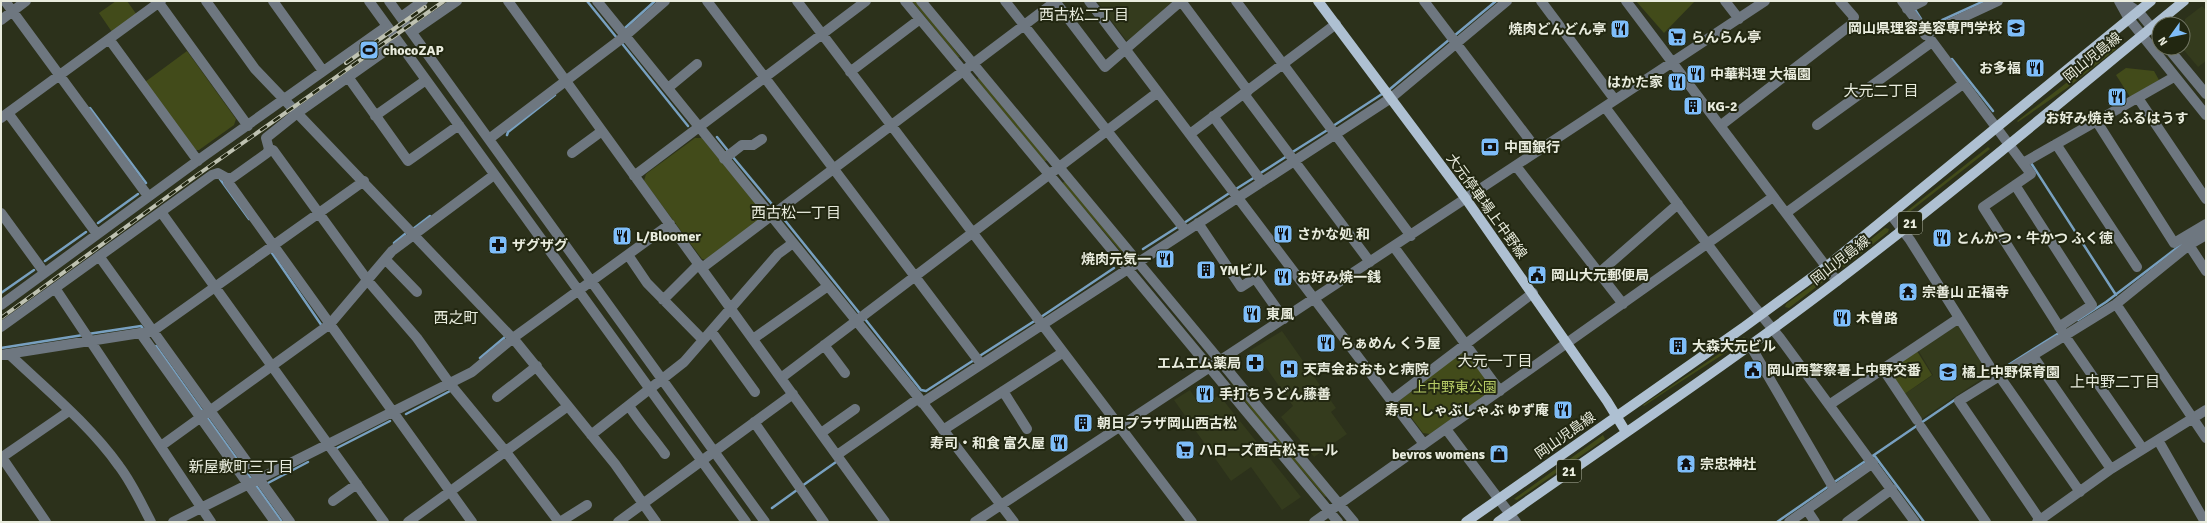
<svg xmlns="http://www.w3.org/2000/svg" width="2207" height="523" font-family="Signika,'Noto Sans JP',sans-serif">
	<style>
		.built { fill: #343b1d }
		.green { fill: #424b1a }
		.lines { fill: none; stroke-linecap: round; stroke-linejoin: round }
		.stream { stroke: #78a0c0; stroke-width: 2.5 }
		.minor { stroke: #6e7780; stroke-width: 10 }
		.major { stroke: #aec0d2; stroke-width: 10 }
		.rail-casing { stroke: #bfc2b2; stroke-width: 4 }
		.rail { stroke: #222711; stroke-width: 2.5; stroke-dasharray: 8; stroke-linecap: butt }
		.labels { text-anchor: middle; stroke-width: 4; stroke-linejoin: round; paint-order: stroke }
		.shield { fill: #222711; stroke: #adb1a0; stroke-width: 1 }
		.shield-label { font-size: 13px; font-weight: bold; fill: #e9ecde }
		.poi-label { font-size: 14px; font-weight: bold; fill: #e9ecde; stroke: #222711; text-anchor: start }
		.street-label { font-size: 14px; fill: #e9ecde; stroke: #222711 }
		.park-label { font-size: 14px; fill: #b6cb66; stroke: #222711 }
		.neighbourhood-label { font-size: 15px; fill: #e9ecde; stroke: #222711 }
	</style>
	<rect width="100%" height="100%" fill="#2c311b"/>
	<path class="built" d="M1097,1h78l-45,39h-4z
		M2202,6l4,4v51l-8,6 -16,-19 1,-9 2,-20z
		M1955,325l4,2 30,47 -69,46 -17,-25 30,-20 -15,-25z
		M1282,331l54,77 -5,4 16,22 -33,23 -33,-40 12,-11 -33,-47 -11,-8z
		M1190,390l7,11 10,2 12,-8 82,102 -19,13 -31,-43 -20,14 -57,-81z"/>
	<path class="green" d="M116,1h11l10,14 -25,17 -13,-19z
		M912,1h5l43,56h-2z
		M1636,1h59l-31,32z
		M2114,46h2v3l-49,39 -49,34 -1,-1z
		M187,51l49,68 -2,6 -35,25h-4l-50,-68z
		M2126,68l28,3 5,9 -29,17 -14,-22z
		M979,77l68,83 -1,1h-2l-67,-81z
		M695,138h7l61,75v6l-57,41 -4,-1 -58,-78 2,-7z
		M1988,147l2,2 -87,68v-3z
		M1066,181l59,72 -1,2 -62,-72z
		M1885,228l4,1 -1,3 -44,35 -3,-1v-3z
		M1821,279l3,2 -35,27 -4,-1 1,-3z
		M1744,337l2,2c-34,23 -68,44 -102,67l-1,-1z
		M1463,350l4,1 25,34v6l-62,43 -7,-1 -24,-32z
		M1917,351l15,24 -29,20 -15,-25z
		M1231,380l95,116 -1,1 -59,-68 -36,-48z
		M1603,435l2,4 -88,61 -3,-1z"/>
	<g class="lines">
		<path class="stream" d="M587,1l30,37
			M1914,8l7,11
			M1927,27l57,-26
			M624,29l31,-28
			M1454,36l42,-35
			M620,41l68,85
			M1952,59l41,52
			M1390,89l60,-50
			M90,108l56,75
			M1333,126l49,-32
			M507,135l1,-3 47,-37
			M717,137l12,15
			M1291,153l38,-24
			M732,156l44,53
			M2031,163l85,132
			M1259,174l28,-18
			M220,179l29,40
			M1236,189l19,-12
			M779,213l82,102
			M98,223l40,-29
			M1184,223l47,-31
			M413,229l17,-13
			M394,243l11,-9
			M1143,249l36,-23
			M272,253l50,73
			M45,261l41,-29
			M1,293l33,-23
			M1041,317l73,-49
			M865,319l56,71 5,1 48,-31
			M2078,320l28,-18 76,-58
			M88,334l53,-8 2,3
			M156,346l47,66
			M1,348l82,-13
			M978,357l58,-37
			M480,358l25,-21
			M2002,369l57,-36
			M406,414l44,-23
			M206,416l46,64
			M337,448l53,-27
			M1874,455l50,67
			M1871,457l85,-58
			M268,483l40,-21
			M1833,483l34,-23
			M255,484l27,38
			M802,486l34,-24
			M772,508l25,-18
			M1777,522l52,-36"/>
		<path class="minor" d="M5,1l143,195
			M206,1l49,68 262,274 98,121 41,58
			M273,1l50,70
			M369,1l377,521
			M389,1l376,521
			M508,1l377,521
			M597,1l322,397 95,124
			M707,1l274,363
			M797,1l395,521
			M905,1l433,521
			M921,1l433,521
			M1005,1l181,230
			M1055,1l50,66 76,-66
			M1089,1l335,443
			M1181,1l67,90
			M1236,1l175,235
			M1424,1l114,150
			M1541,1l74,99
			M1626,1l211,280
			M1725,1l14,18
			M1902,1l129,173 -48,33 82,129 78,113
			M2119,1l10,18 77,96
			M2122,1l17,11 20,25
			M159,3l89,123
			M1907,9l16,-8
			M401,17l22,-16
			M1,20l25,-19
			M412,32l45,-31
			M1925,35l73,-34
			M109,39l89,122
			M2168,48l38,46
			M850,72l70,-53
			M348,77l60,84 51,-36
			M668,88l29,-24
			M1244,94l126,168
			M2138,98l68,101
			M1605,107l148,198 27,33 135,184
			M8,113l89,121
			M375,116l51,-36
			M1213,116l49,66
			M1,118l160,-117
			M2097,122l77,121 32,-19
			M1817,125l115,-83
			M1720,126l132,-102 2,-7 -14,-16
			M1190,134l146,-110
			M489,139l136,-103 40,-35
			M2056,144l81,123
			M269,149l4,1 95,131 49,57 33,46 56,68 53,70
			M572,153l30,-22
			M724,159l18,-14h11l9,-6
			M2023,163l151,-86
			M1516,166l107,138
			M634,176l232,-175
			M228,178v4l244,340
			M2015,185l77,120 -33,22
			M161,212l223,310
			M1,213l43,59
			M1786,213l177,-129
			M1891,215l19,25 82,130 8,7 80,115
			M1198,223l43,64 14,-9 29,41
			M2189,245l17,26
			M1394,247l106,144
			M628,255l19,28 56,57
			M99,256l191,266
			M385,259l32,33
			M702,268l354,-267
			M1599,273l79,-69
			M55,288l156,234
			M663,300l36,-36
			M2116,304l90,134
			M1,305l203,-149 183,-130
			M1,327l211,-152 6,-2 9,5h5l35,-25 2,-4 -3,-11 30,-24 102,-72
			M711,331l44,61
			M141,334l134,188
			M753,339l75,-53
			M824,345l21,28
			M1750,345l84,144
			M9,354c37,35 81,71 110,112 13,17 22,37 32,56
			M1,355l152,-24 211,-150
			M2033,356l78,113
			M1883,369l34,51
			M781,378l377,-286
			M1003,391l24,38
			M497,397l40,-31
			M1392,400l141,-107
			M922,403l469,-305 116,-97
			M1829,405l130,-87
			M629,406c11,17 24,31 36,48
			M754,422l70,100
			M1921,427l65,95
			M1446,429l70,93
			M943,430l119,-77
			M821,433l34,-24
			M591,435l93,-73 94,-108 15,-11
			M2158,440l47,82
			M161,446l169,-122 62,-73 102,-76
			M837,455l82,-57
			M1,456l45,66
			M1,458l68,-47
			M333,501l24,-17
			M1807,510l8,12
			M2040,520l-81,-119 157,-97 73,-59 17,-10
			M173,522l299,-150 41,-34 157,-114
			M408,522l160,-116
			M560,522l27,-17
			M618,522l175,-128
			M975,522l790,-521
			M1314,522l459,-325
			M1789,522l84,-59
			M1847,522l45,-33
			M2037,522l74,-53 95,-59"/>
		<path class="major" d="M1318,1l148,198 141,202 19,31
			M1466,522l278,-195 82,-60 325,-266
			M1498,522c113,-80 229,-157 339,-241 118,-90 232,-186 347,-280"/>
		<defs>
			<path id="rail" d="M346,63l79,-56
				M1,318l192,-140 251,-177"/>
		</defs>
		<use href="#rail" class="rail-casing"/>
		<use href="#rail" class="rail"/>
	</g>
	<defs>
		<symbol id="university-square" viewBox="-11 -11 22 22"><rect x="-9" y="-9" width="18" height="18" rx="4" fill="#7ebdf9" stroke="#222711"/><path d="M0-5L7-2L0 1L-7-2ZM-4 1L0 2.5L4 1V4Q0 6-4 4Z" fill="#111"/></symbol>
		<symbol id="restaurant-square" viewBox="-11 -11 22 22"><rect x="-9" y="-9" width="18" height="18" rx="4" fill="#7ebdf9" stroke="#222711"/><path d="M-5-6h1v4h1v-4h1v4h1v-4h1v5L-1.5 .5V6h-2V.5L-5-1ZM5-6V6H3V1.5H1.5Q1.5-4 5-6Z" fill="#111"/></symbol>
		<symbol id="supermarket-square" viewBox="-11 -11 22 22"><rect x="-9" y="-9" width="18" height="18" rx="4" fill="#7ebdf9" stroke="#222711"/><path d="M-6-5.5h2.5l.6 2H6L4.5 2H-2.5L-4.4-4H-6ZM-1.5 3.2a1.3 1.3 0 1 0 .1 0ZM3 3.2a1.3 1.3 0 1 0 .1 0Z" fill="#111"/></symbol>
		<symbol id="stadium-square" viewBox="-11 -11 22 22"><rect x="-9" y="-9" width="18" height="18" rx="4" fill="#7ebdf9" stroke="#222711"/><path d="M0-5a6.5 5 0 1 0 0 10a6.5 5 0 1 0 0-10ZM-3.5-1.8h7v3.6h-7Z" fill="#111"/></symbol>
		<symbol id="building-square" viewBox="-11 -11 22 22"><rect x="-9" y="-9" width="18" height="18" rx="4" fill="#7ebdf9" stroke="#222711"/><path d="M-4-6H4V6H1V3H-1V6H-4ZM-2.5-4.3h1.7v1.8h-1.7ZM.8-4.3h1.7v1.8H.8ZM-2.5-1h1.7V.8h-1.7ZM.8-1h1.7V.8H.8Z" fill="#111"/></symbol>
		<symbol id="bank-square" viewBox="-11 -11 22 22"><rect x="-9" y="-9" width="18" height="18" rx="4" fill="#7ebdf9" stroke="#222711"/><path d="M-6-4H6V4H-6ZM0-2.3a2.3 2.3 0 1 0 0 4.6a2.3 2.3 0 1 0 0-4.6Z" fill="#111"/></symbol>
		<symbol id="pharmacy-square" viewBox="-11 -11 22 22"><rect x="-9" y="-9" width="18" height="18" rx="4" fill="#7ebdf9" stroke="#222711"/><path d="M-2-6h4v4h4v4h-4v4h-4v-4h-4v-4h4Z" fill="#111"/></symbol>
		<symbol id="civic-square" viewBox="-11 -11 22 22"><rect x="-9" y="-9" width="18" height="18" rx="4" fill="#7ebdf9" stroke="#222711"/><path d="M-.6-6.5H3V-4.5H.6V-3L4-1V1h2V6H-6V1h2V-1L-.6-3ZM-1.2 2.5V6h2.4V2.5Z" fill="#111"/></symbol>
		<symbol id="temple-square" viewBox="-11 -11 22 22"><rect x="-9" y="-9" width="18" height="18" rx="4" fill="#7ebdf9" stroke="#222711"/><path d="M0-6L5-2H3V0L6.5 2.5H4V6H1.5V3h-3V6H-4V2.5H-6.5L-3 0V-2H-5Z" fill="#111"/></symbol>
		<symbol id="hospital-square" viewBox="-11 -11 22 22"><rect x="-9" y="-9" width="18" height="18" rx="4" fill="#7ebdf9" stroke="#222711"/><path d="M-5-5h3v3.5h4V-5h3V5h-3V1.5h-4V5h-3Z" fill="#111"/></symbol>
		<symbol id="school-square" viewBox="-11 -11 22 22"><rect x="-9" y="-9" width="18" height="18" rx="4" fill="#7ebdf9" stroke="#222711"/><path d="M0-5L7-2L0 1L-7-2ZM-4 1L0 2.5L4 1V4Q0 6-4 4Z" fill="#111"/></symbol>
		<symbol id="shop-square" viewBox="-11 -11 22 22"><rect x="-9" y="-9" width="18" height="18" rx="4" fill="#7ebdf9" stroke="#222711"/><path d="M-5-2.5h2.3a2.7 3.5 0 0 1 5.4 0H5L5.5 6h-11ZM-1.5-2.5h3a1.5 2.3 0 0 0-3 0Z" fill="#111"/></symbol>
	</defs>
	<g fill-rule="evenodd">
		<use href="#university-square" x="2005" y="17" width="22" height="22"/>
		<use href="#restaurant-square" x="1609" y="18" width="22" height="22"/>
		<use href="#supermarket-square" x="1666" y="26" width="22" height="22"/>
		<use href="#stadium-square" x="358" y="39" width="22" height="22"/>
		<use href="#restaurant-square" x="2024" y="57" width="22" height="22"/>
		<use href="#restaurant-square" x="1685" y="63" width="22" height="22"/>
		<use href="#restaurant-square" x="1666" y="71" width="22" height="22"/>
		<use href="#restaurant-square" x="2106" y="86" width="22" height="22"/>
		<use href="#building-square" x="1682" y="95" width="22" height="22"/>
		<use href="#bank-square" x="1479" y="136" width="22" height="22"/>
		<use href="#restaurant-square" x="1272" y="223" width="22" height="22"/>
		<use href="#restaurant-square" x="611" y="225" width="22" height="22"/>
		<use href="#restaurant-square" x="1931" y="227" width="22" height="22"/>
		<use href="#pharmacy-square" x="487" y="234" width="22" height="22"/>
		<use href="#restaurant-square" x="1154" y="248" width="22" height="22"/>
		<use href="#building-square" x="1195" y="259" width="22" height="22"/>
		<use href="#civic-square" x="1526" y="264" width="22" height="22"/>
		<use href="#restaurant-square" x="1272" y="266" width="22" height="22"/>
		<use href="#temple-square" x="1897" y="281" width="22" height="22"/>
		<use href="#restaurant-square" x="1241" y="303" width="22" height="22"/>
		<use href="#restaurant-square" x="1831" y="307" width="22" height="22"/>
		<use href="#restaurant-square" x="1315" y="332" width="22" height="22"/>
		<use href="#building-square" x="1667" y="335" width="22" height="22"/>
		<use href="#pharmacy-square" x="1244" y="352" width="22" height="22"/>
		<use href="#hospital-square" x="1278" y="358" width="22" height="22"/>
		<use href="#civic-square" x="1742" y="359" width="22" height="22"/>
		<use href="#school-square" x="1937" y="361" width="22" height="22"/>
		<use href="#restaurant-square" x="1194" y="383" width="22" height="22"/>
		<use href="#restaurant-square" x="1552" y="399" width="22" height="22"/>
		<use href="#building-square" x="1072" y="412" width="22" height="22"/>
		<use href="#restaurant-square" x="1048" y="432" width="22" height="22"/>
		<use href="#supermarket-square" x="1174" y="439" width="22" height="22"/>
		<use href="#shop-square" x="1488" y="443" width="22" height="22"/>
		<use href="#temple-square" x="1675" y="453" width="22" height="22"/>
	</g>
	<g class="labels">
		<g class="shield">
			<rect x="1898" y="212" width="24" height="22" rx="3"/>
			<rect x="1557" y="460" width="24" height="22" rx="3"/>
		</g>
		<g class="shield-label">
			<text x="1910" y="228">21</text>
			<text x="1569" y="476">21</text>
		</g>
		<g class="poi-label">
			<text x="2002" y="33" text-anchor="end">岡山県理容美容専門学校</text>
			<text x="1606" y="34" text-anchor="end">焼肉どんどん亭</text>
			<text x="1691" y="42">らんらん亭</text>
			<text x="383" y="55">chocoZAP</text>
			<text x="2021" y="73" text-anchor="end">お多福</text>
			<text x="1710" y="79">中華料理 大福園</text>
			<text x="1663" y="87" text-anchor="end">はかた家</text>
			<text x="1707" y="111">KG-2</text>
			<text x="2117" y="123" text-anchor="middle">お好み焼き ふるはうす</text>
			<text x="1504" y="152">中国銀行</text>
			<text x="1297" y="239">さかな処 和</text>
			<text x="636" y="241">L/Bloomer</text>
			<text x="1956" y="243">とんかつ・牛かつ ふく徳</text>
			<text x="512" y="250">ザグザグ</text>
			<text x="1151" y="264" text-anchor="end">焼肉元気一</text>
			<text x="1220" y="275">YMビル</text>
			<text x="1551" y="280">岡山大元郵便局</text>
			<text x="1297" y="282">お好み焼一銭</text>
			<text x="1922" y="297">宗善山 正福寺</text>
			<text x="1266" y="319">東風</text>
			<text x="1856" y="323">木曽路</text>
			<text x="1340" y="348">らぁめん くう屋</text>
			<text x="1692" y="351">大森大元ビル</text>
			<text x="1241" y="368" text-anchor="end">エムエム薬局</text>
			<text x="1303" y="374">天声会おおもと病院</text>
			<text x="1767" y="375">岡山西警察署上中野交番</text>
			<text x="1962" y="377">橘上中野保育園</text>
			<text x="1219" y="399">手打ちうどん藤善</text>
			<text x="1549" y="415" text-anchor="end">寿司･しゃぶしゃぶ ゆず庵</text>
			<text x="1097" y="428">朝日プラザ岡山西古松</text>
			<text x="1045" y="448" text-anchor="end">寿司・和食 富久屋</text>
			<text x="1199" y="455">ハローズ西古松モール</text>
			<text x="1485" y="459" text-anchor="end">bevros womens</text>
			<text x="1700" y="469">宗忠神社</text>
		</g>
		<g class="street-label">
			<text transform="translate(2092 57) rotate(-39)" y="5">岡山児島線</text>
			<text transform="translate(1487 206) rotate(54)" y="5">大元停車場上中野線</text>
			<text transform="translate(1840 260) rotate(-38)" y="5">岡山児島線</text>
			<text transform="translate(1565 435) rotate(-35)" y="5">岡山児島線</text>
		</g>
		<g class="park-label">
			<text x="1455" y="392">上中野東公園</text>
		</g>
		<g class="neighbourhood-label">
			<text x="1084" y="20">西古松二丁目</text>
			<text x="1881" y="96">大元二丁目</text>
			<text x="796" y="218">西古松一丁目</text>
			<text x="456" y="323">西之町</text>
			<text x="1495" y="366">大元一丁目</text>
			<text x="2115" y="387">上中野二丁目</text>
			<text x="241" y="472">新屋敷町三丁目</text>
		</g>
	</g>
	<rect width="2207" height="523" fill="none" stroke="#e9ecde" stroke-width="4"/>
	<g transform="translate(2171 36) rotate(237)"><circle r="19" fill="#222711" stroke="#727663"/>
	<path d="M0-3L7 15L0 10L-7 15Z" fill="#7ebdf9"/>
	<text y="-6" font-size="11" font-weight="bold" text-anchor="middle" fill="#e9ecde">N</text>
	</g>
</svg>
